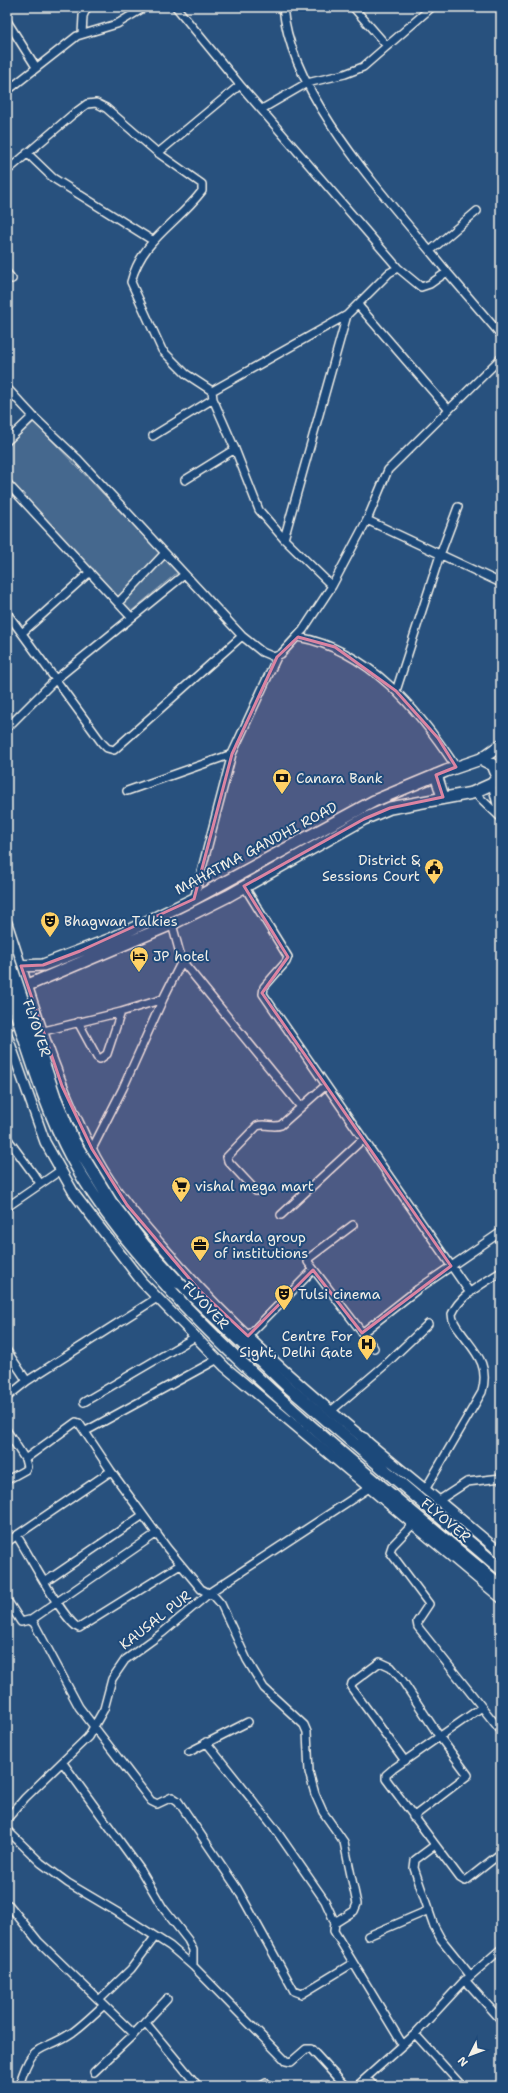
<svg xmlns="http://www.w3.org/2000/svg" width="508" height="2093" font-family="'Shantell Sans',sans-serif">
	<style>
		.green { fill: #45688e; stroke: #9cacbb }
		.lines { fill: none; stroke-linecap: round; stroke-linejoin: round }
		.minor-casing { stroke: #f4f1e8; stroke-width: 10 }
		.major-casing { stroke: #f4f1e8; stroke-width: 12 }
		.highway-casing { stroke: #f4f1e8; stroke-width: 14 }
		.minor { stroke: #1f4a7a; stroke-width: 7 }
		.major { stroke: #1f4a7a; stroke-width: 9 }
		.highway { stroke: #1f4a7a; stroke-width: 11 }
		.highway-bridge-casing { stroke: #f4f1e8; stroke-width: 14; stroke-linecap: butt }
		.highway-bridge { stroke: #1f4a7a; stroke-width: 11 }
		.marked { fill: #db84a2; fill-opacity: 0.2; stroke: #db84a2; stroke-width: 3; stroke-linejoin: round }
		.labels { text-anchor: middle; stroke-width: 4; stroke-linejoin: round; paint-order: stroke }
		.poi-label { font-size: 14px; fill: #f4f1e8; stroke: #1f4a7a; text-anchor: start }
		.street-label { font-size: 14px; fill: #f4f1e8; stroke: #1f4a7a }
	</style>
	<rect width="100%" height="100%" fill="#28517e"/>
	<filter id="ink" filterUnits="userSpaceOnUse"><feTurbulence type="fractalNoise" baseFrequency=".025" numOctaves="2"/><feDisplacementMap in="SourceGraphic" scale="8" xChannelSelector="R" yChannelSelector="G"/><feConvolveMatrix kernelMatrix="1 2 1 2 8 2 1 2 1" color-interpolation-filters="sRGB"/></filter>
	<g filter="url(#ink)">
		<path class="green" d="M34,422l144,150 -49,41 -122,-125v-41z"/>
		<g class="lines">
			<defs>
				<path id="minor" d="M176,7l64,78 158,183 23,19 9,-3 17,-12 54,63
					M283,7c8,92 108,195 164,265
					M353,7l34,39
					M7,21l29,46
					M82,34l1,-18 4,-9
					M7,91l70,-55 40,-12 28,-17
					M262,109l45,-26 38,-9 18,-7 69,-60
					M27,153l26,25 99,62
					M158,153l82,-68
					M7,171l65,-56 15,-11 9,-1 10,5 52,45 44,31v7c-25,33 -60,48 -71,91l31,68 24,24 26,17
					M430,251l47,-40
					M7,273l5,6
					M358,305l90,104
					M7,388l26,28 44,42 165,178 20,16 12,5 7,-3 22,-24 29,-44 35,-66 21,-50 113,-112
					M153,436l60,-37
					M7,441l26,-25
					M185,480l50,-31
					M7,483l124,134
					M367,520l134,63
					M284,539l63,-224
					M332,586l-48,-47 -25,-29 -24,-61 -22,-50 -1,-8 135,-76 42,-42 9,-5
					M118,603l47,-50
					M7,613l95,130 5,5 7,2 128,-114
					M22,633l68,-61
					M298,637c71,13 120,72 158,130
					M396,691l44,-136 18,-48
					M7,728l48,-48 129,-105
					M492,784l8,33
					M127,791l105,-37
					M474,792l27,26
					M244,886l44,71 -2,5 -22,25 -1,7 207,299
					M194,899l38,-145 45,-97
					M182,961l119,146
					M121,1012l42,-13 19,-38 -10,-37
					M44,1031l77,-19 -14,42 -7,5 -3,-2 -19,-35
					M7,1138l33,45
					M92,1149l31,-61 40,-89
					M256,1191l-28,-30 -1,-4 30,-31c8,-3 16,2 24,-1l44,-39
					M7,1207l54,-37
					M281,1215l82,-76
					M353,1225l-44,33 -1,4 66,86
					M362,1333l56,-44 83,-57
					M248,1336l65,-66
					M7,1351l20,30
					M7,1397l20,-16 130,-83
					M84,1402l111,-65
					M331,1411l55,-47 42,-40
					M7,1431l18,28 2,8 -2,3 -18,10
					M86,1431l132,-72
					M25,1459l51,-37 3,1 32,48 56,77 34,41 13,7 7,8 26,56 17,28 40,37 3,7 2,40 6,22 8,18 21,30 13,62 -3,7 -19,12
					M425,1490l57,-98c8,-28 -7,-40 -22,-61 -4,-5 -8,-10 -8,-17 8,-19 32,-31 49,-42
					M438,1501l29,-19 34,-4
					M413,1524l-21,22 -2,6 39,52 -12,18 1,5 83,104
					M17,1536c11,17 47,86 62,92l101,-63
					M7,1542l104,-71
					M45,1582l98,-67
					M7,1600l14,22 8,-2 5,3 45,84 72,94 6,3 15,-7 6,4 59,87 57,103 8,3 51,-31
					M31,1620l126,-87
					M482,1707l-89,62 -7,6v4l74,99 5,3 3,-2 33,-26
					M206,1742l67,84 52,75 10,22 -1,8 69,114
					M189,1752l59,-30
					M405,1761l-54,-74 1,-4 28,-21 11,5 11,13 37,56 29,39 -55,42
					M63,1763l77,106 23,39 25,32 5,10v16
					M7,1819l18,-21 63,-61 16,-28 8,-30 13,-19 37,-27 50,-42 157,-103
					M7,1830l34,33 27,20 49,29 53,34 23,20 93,95 5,1 15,-13h5l34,37
					M435,1845l-20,15 -1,8 20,58 7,13 29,36
					M9,1905l29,36 96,93
					M368,1936l61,-26
					M468,1978l33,-29
					M99,2000l32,-31 24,-32
					M145,2022l53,64
					M415,2034l50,-54 36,40
					M94,2072l40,-38 33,-35
					M366,2078l8,8
					M19,2086c14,-47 20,-31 54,-54 11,-8 21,-18 31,-27
					M261,2086l5,-3 5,3
					M357,2086l58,-52 47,52"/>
				<path id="major" d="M7,923c26,79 49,161 89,235 19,35 46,65 72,95 98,114 220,203 333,300
					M7,1025l17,-5
					M7,1035l38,107 30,53 67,87 83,85 276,231"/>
				<path id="highway" d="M481,759l12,6 5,12
					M436,775l7,22
					M21,966l22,-1 68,-26 83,-40 180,-98 72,-30 35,-12 20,-14
					M28,985l144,-61 56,-28 136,-77 26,-11 82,-15 20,-9 9,-11
					M179,1283l108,103 99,85
					M182,1303c98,103 210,192 319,283
					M364,1439l22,32 115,98"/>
			</defs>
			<use href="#minor" class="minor-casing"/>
			<use href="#major" class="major-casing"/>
			<use href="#highway" class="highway-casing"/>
			<use href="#minor" class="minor"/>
			<use href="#major" class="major"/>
			<use href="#highway" class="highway"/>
			<defs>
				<path id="highway-bridge" d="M7,954l48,143 18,43 38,62 34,44 34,37
					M7,986c20,58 36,119 65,173 29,54 69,98 110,144"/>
			</defs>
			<use href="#highway-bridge" class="highway-bridge-casing"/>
			<use href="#highway-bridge" class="highway-bridge"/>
		</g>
	</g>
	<path class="marked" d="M298,637l37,10 61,44 42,47 18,29 -20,8 7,22 -53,11 -26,11 -120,67 44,71 -26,36 189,273 -89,67 -49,-63 -65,66 -48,-45 -73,-86 -35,-56 -30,-63 -41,-120 22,-1 37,-14 114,-52 38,-145 45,-97z"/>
	<defs>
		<symbol id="bank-pin" viewBox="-11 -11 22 30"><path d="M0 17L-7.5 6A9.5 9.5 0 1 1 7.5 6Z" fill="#ffd166" stroke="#1f4a7a"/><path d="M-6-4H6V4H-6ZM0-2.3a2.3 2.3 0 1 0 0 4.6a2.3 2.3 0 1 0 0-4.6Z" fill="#111"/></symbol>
		<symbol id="civic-pin" viewBox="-11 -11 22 30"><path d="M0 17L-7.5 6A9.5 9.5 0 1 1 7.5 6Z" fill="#ffd166" stroke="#1f4a7a"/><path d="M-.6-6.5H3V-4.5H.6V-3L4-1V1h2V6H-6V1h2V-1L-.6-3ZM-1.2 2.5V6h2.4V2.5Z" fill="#111"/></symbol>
		<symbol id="theatre-pin" viewBox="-11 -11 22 30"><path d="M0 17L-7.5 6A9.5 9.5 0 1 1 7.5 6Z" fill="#ffd166" stroke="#1f4a7a"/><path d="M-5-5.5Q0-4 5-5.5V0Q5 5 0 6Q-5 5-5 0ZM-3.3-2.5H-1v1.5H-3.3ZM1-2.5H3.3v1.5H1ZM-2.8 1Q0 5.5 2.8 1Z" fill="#111"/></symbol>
		<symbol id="hotel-pin" viewBox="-11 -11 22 30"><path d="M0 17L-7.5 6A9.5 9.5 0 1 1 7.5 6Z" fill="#ffd166" stroke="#1f4a7a"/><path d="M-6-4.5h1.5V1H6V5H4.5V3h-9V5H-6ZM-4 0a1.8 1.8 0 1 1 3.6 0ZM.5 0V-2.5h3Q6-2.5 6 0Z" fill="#111"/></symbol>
		<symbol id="supermarket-pin" viewBox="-11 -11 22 30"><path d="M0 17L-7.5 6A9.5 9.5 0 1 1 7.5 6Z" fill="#ffd166" stroke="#1f4a7a"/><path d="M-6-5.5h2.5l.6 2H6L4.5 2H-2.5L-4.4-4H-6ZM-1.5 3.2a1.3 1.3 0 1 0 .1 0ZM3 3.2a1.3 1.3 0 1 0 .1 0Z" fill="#111"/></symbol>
		<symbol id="office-pin" viewBox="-11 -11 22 30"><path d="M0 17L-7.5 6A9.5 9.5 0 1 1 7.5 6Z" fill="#ffd166" stroke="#1f4a7a"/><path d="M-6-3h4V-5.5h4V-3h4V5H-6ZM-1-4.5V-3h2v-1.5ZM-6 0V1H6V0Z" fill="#111"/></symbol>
		<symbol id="hospital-pin" viewBox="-11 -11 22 30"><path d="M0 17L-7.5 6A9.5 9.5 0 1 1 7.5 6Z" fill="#ffd166" stroke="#1f4a7a"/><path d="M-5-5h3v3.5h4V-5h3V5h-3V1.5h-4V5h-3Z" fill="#111"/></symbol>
	</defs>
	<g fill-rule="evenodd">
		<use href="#bank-pin" x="271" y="767" width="22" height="30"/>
		<use href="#civic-pin" x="423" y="857" width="22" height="30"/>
		<use href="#theatre-pin" x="39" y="910" width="22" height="30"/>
		<use href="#hotel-pin" x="128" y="945" width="22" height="30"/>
		<use href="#supermarket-pin" x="170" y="1175" width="22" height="30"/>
		<use href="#office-pin" x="189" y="1234" width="22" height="30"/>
		<use href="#theatre-pin" x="273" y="1283" width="22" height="30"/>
		<use href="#hospital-pin" x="356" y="1333" width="22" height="30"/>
	</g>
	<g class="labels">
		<g class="poi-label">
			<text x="296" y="783">Canara Bank</text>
			<text x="420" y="865" text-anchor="end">District &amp;<tspan x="420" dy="16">Sessions Court</tspan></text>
			<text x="64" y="926">Bhagwan Talkies</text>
			<text x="153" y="961">JP hotel</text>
			<text x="195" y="1191">vishal mega mart</text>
			<text x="214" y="1242">Sharda group<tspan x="214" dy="16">of institutions</tspan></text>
			<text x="298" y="1299">Tulsi cinema</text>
			<text x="353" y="1341" text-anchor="end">Centre For<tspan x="353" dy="16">Sight, Delhi Gate</tspan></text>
		</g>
		<g class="street-label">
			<text transform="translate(256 848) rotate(-28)" y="5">MAHATMA GANDHI ROAD</text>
			<text transform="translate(37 1028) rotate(71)" y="5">FLYOVER</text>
			<text transform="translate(206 1305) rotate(46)" y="5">FLYOVER</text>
			<text transform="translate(446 1520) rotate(40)" y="5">FLYOVER</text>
			<text transform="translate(155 1620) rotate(-38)" y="5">KAUSAL PUR</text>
		</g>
	</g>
	<rect width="508" height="2093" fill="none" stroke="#1f4a7a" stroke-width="24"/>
	<rect x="12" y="12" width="484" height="2069" fill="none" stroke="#f4f1e8" stroke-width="1.5" filter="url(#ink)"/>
	<g transform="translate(470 2055) rotate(228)" stroke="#1f4a7a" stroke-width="3" paint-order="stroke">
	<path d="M0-3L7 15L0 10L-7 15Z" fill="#f4f1e8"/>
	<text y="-6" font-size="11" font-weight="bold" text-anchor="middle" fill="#f4f1e8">N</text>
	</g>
</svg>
